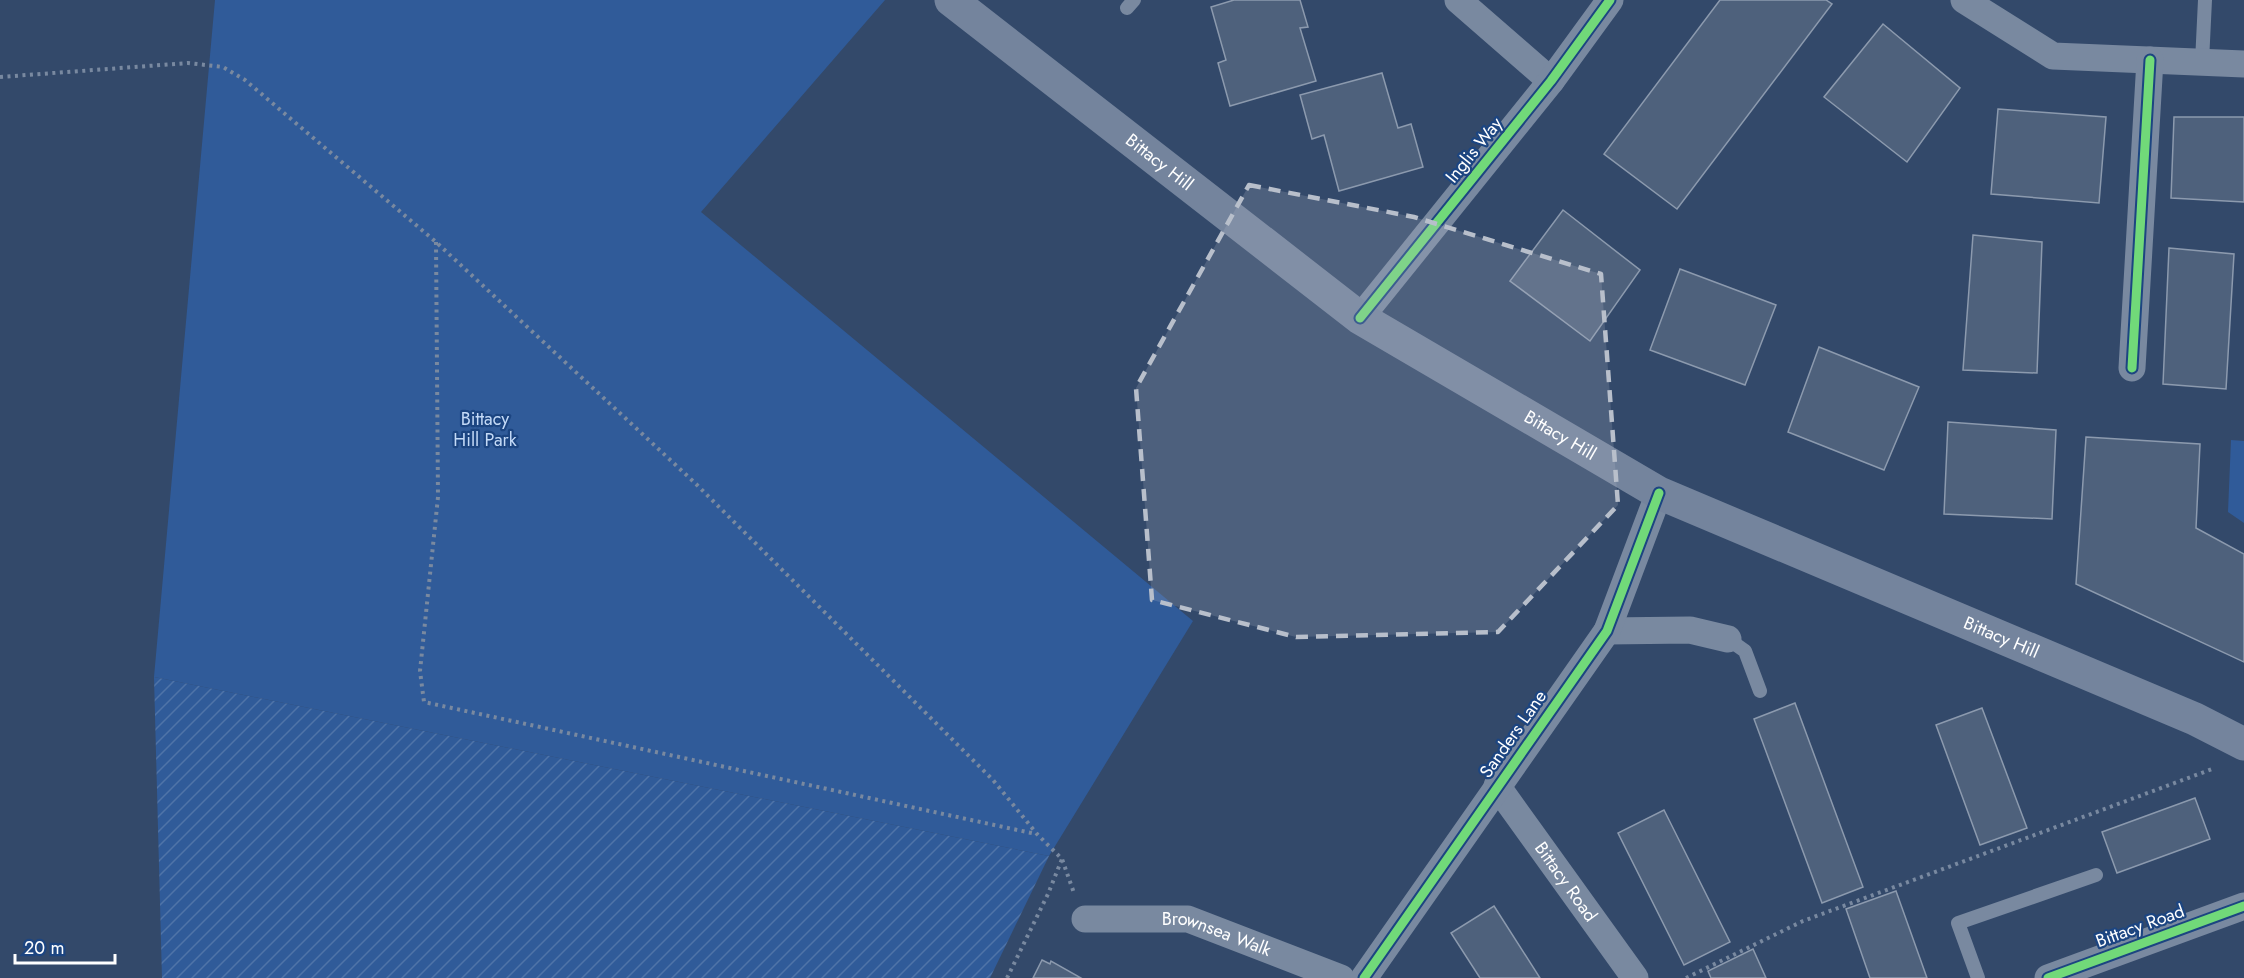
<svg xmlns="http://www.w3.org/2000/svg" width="2244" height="978" font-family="Jost,sans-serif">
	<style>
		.green { fill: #305b99 }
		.garden { fill: url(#garden-furrows) }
		.building { fill: #4e617c; stroke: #8c9aae; stroke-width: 1.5 }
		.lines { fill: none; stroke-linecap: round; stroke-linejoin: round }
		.path { stroke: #7989a0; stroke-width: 4; stroke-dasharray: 3 4.5; stroke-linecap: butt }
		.service { stroke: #7989a0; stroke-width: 14 }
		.minor { stroke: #7989a0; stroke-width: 27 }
		.secondary { stroke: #74849d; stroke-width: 33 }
		.cycleway-casing { stroke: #1c4581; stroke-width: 13 }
		.cycleway { stroke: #71d979; stroke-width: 9 }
		.marked { fill: #b8bfcb; fill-opacity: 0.2; stroke: #b8bfcb; stroke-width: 4.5; stroke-dasharray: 12 8; stroke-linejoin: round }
		.labels { text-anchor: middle; stroke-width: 4.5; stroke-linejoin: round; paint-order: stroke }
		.street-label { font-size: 18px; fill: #fff; stroke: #1c4581 }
		.park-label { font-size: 18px; fill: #c4daf7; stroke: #1c4581 }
	</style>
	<defs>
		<pattern id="garden-furrows" width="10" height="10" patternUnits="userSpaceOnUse" patternTransform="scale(1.5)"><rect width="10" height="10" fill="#305b99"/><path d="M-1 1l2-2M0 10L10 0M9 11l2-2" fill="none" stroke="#4f74a8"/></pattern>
	</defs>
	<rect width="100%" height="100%" fill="#33496a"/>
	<path class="green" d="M215,0h670l-184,212 492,409 -144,235 -895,-179z
		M2231,440l13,1v82l-16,-11z"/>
	<path class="garden" d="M154,677l895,179 -59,122h-828z"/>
	<path class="building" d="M1234,0h66l8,27 -8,1 16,53 -86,25 -12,-43 8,-3 -15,-53z
		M1720,0h106l6,4 -155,205 -73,-55z
		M1883,24l77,64 -53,74 -83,-65z
		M1382,73l16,55 13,-4 12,43 -84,24 -15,-56 -12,4 -12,-44z
		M1998,109l108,8 -7,86 -108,-9z
		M2174,117h70v85l-73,-4z
		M1563,210l77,60 -50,71 -80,-60z
		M1973,235l69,7 -5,131 -74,-3z
		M2169,248l65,6 -8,135 -63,-5z
		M1680,269l96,36 -31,80 -95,-35z
		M1819,347l100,40 -35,83 -96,-38z
		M1948,422l108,8 -4,89 -108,-5z
		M2086,437l114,7 -4,84 48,26v108l-168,-78z
		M1795,703l68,184 -41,16 -68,-184z
		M1982,708l45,120 -47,17 -44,-120z
		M2195,798l15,41 -93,34 -15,-41z
		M1664,810l66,132 -46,23 -66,-132z
		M1896,891l31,87h-57l-24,-69z
		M1494,906l46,72h-60l-29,-45z
		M1753,949l13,29h-55l-3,-7z
		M1042,960l8,4 1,-3 30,17h-48z"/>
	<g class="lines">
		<path class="path" d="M0,77l188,-14 35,4 22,13 191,162 259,241 298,297 44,54 25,25 12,34
			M436,242l2,255 -18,174 4,31 612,132
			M1007,978l41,-84 14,-35
			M1686,978l117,-57 412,-153"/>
		<path class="service" d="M1127,8l7,-8
			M2202,62l3,-62
			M1728,639l17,12 15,40
			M1978,978l-20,-55 138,-48"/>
		<g class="minor">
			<path d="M1458,0l93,81"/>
			<path d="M1964,0l89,56 191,8"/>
			<path d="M1360,318l191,-237 59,-81"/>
			<path d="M2132,368l18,-308"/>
			<path d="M1607,631l83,-1 38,9"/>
			<path id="s1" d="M1497,786l138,192"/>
			<path id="s2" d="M1085,919h103l153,59"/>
			<path d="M1364,978l243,-347 52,-138"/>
			<path d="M2048,978l196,-72"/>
		</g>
		<path class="secondary" id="s3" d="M951,0l409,318 299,175 536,226 49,25"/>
		<defs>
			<path id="cycleway" d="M1360,318l191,-237 59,-81
				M2132,368l18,-308
				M1364,978l243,-347 52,-138
				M2048,978l196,-72"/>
		</defs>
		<use href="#cycleway" class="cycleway-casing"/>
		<use href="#cycleway" class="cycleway"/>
	</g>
	<path class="marked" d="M1249,185l165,32 187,57 17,231 -120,127 -202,5 -144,-37 -16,-212z"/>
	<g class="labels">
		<g class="street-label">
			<text transform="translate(1474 150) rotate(-51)" y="6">Inglis Way</text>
			<text dy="6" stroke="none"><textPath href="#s3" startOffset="264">Bittacy Hill</textPath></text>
			<text dy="6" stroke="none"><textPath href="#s3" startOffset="750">Bittacy Hill</textPath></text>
			<text dy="6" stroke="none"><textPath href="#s3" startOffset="1236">Bittacy Hill</textPath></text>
			<text transform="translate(1513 734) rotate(-55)" y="6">Sanders Lane</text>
			<text dy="6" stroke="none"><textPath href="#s1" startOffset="118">Bittacy Road</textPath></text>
			<text transform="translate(2140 926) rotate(-20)" y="6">Bittacy Road</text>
			<text dy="6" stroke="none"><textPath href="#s2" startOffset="134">Brownsea Walk</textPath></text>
		</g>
		<g class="park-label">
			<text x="485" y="425">Bittacy<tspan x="485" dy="21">Hill Park</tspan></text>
		</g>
	</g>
	<path d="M15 954v9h100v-9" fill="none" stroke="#ffffff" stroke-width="3"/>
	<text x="24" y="954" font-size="18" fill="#ffffff" stroke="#1c4581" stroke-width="4.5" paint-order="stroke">20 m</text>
</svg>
